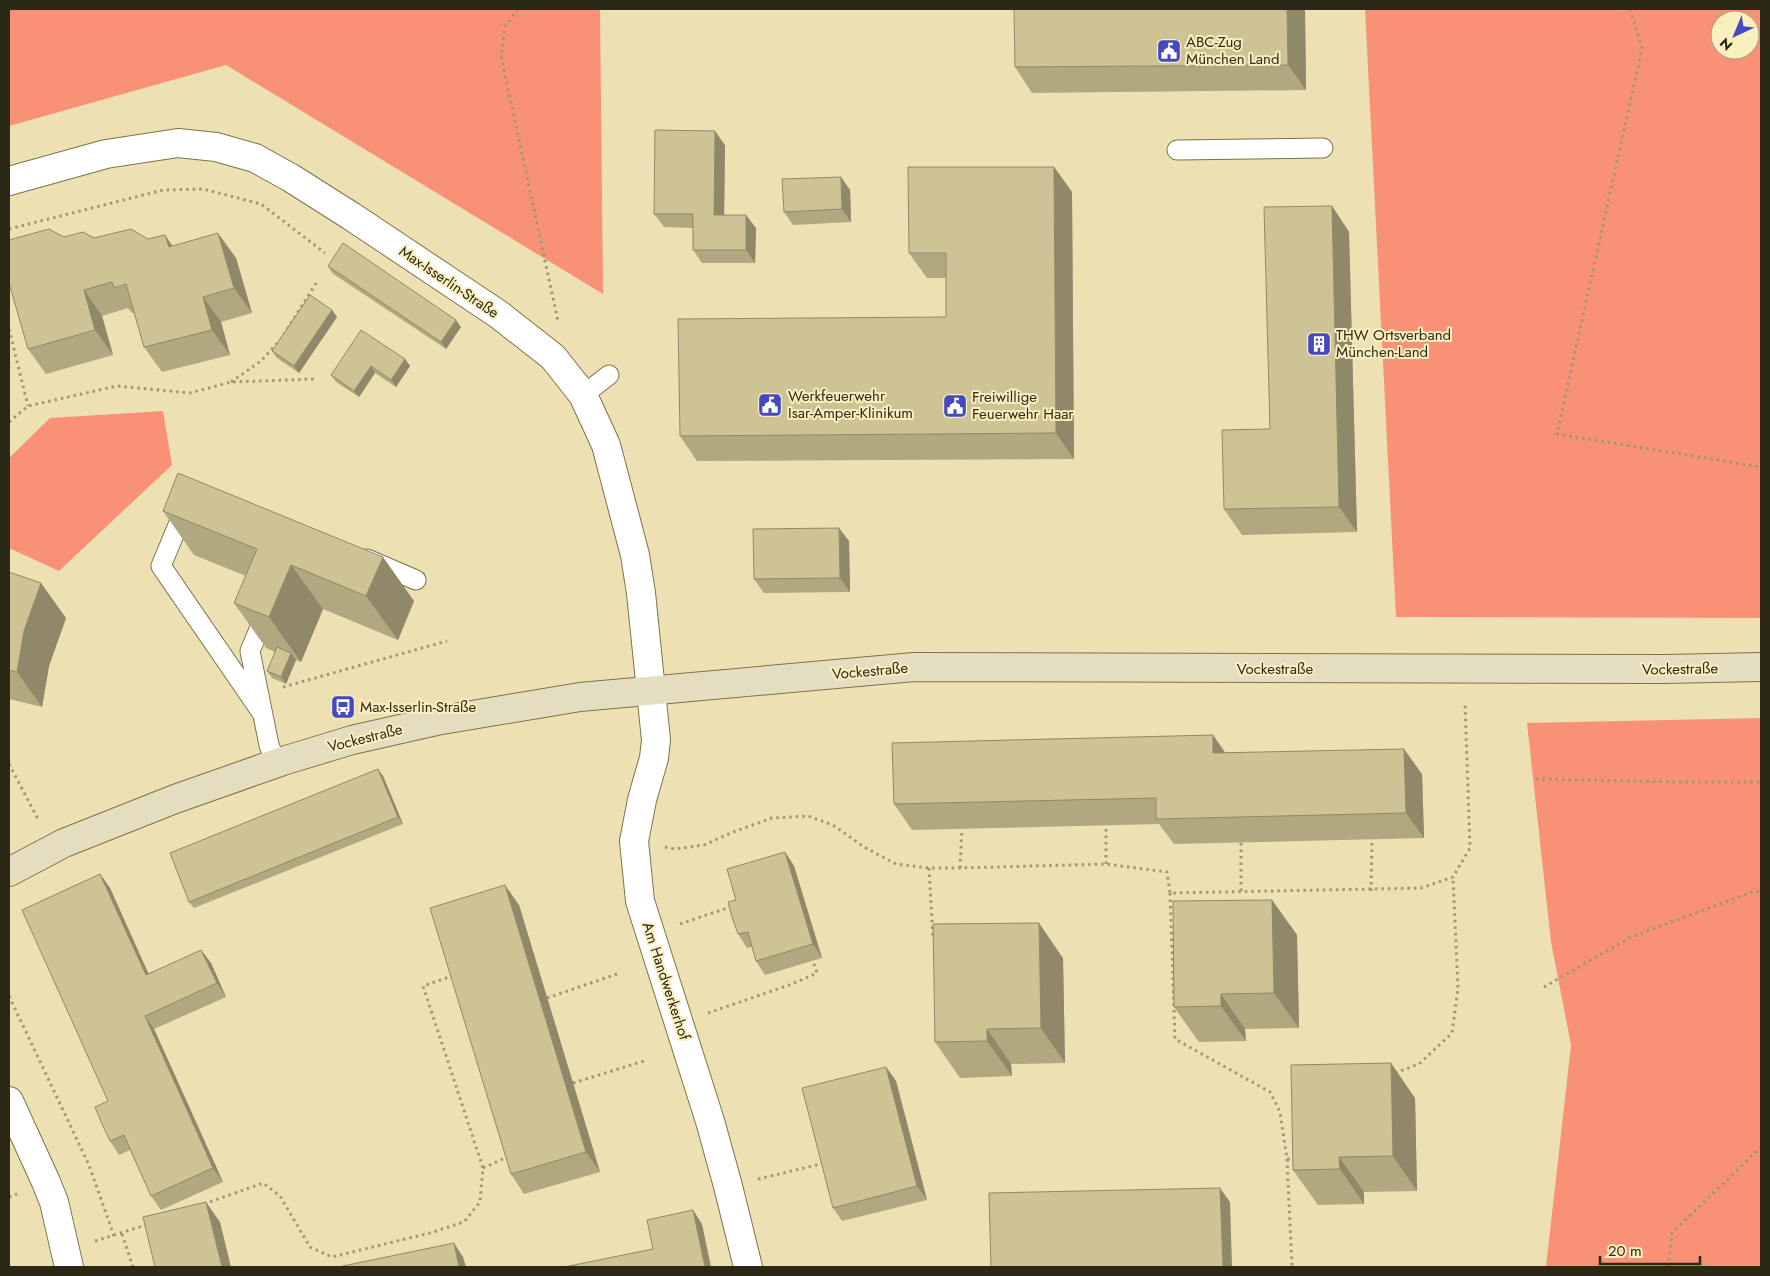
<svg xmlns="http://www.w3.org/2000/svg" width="1770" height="1276" font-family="Jost,sans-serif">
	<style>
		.green { fill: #f89175; fill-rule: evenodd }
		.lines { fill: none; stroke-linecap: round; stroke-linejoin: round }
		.lane-casing { stroke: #7d7247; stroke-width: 21 }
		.street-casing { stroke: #7d7247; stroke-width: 30 }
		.secondary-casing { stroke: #7d7247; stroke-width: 30 }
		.path { stroke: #a09774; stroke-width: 3; stroke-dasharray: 2.5 4; stroke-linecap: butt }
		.lane { stroke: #fff; stroke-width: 19 }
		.street { stroke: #fff; stroke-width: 28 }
		.secondary { stroke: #e5ddbf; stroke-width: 28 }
		.wall { fill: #b1a880 }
		.shaded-wall { fill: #908868 }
		.building { fill: #cec395; stroke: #908868 }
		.labels { text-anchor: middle; stroke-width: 4; stroke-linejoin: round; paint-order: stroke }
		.poi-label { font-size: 15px; fill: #2c2816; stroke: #faefbf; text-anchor: start }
		.street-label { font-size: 15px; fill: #2c2816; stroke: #faefbf }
	</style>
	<rect width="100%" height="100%" fill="#ede1b3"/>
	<path class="green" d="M9,9h591l3,285 -377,-229 -217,61z
		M1365,9h396v609l-365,-1zM1720,20h30v30h-30z
		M163,411l9,54 -113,106 -50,-23v-90l41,-40z
		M1761,718v549h-215l25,-222 -20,-103 -24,-219z"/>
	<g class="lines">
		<defs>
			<path id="lane" d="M1177,150l146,-2
				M583,395l26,-20
				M186,506l-25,60 101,147
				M367,559l49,21
				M266,613l-16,38 19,94 7,18"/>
			<path id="street" d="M9,181l97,-27 72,-11 38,4 39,11 36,20 60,38 147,98 55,43 30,38 23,50 29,110 6,38 15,147 -2,18 -12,42 -8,41 6,60 70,220 18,65 20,81
				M9,1101l37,81 8,20 15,65"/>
			<path id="secondary" d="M9,872l55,-29 111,-44 108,-38 69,-21 84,-19 144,-24 334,-30 750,2 97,-2"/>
		</defs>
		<use href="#lane" class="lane-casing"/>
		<use href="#street" class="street-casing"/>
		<use href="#secondary" class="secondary-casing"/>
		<path class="path" d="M518,9l-13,18 -4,29 57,265
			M1630,9l12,39 -85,386 204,33
			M9,229l154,-39 40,-1 58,15 64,49
			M9,329l19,77
			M231,382l30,-21 20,-22 37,-59
			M9,422l19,-16 89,-20 73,7 41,-11 84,-3
			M283,687l164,-46
			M9,764l30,57
			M1536,779l139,3h86
			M1241,843v49
			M665,847l9,2 30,-4 29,-13 39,-14 36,-2 25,9 31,22 32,17 33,4h31l146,-4 61,8 3,21 251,-5 32,-11 17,-29 -5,-145
			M1106,864v-39
			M929,868l4,71
			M960,868l2,-40
			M1371,891l1,-51
			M1170,893l5,146 95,53 10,20 7,47h9
			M680,924l53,-18
			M1544,987l87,-50 124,-46 6,1
			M9,996l80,169 25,71
			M547,998l70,-24
			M708,1013l84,-29 25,-11 -4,-12
			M1395,1073l24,-9 33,-31 6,-45 -5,-111
			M573,1083l71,-22
			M1287,1159l5,108
			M483,1168l24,-11
			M758,1179l67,-16
			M9,1197l8,-3
			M204,1204l59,-21 17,13 30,51 22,10 98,-24 34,-11 16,-20 3,-34 -60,-182 32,-11
			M122,1234l11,33
			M95,1241l54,-17
			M1668,1267l4,-34 89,-86"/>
		<use href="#lane" class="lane"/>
		<use href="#street" class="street"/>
		<use href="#secondary" class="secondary"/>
	</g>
	<path class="wall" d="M1305,10l1,80 -274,3 -17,-26z
		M725,145l-1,70 32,13 -1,35h-53l-9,-13v-22l-29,-1 -10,-13z
		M1054,167l18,25 2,267 -377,2 -17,-25 266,-119v-39h-19l-18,-25z
		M841,177l9,13 1,32 -58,3 -9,-13z
		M1332,206l17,26 8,300 -115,3 -18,-26 46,-80z
		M165,235l7,11 64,12 16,55 -31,9 9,33 -68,17 -18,-25 -10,-34h-2l-4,-5 -26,8 11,39 -67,19 -18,-25 36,-112 84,2z
		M328,266l133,61 -15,22 -114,-76z
		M332,310l5,7 -38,56 -22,-15 -5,-7z
		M405,359l5,7 -14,21 -21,-14 -16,24 -23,-15 -5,-7z
		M163,511l251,90 -16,39 -75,-31 -22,53 -5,-2 -10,24 -14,-6 -5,-7 8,-19 -9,-4 -32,-45 12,-27 -52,-21z
		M849,541l1,51 -86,1 -10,-14z
		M9,572l57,46 -17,48 -7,41 -33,-8z
		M1213,735l12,18 197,21 2,64 -250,6 -15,-20 -247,6 -18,-26z
		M383,776l20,48 -209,84 -5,-6z
		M785,852l9,14 28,92 -57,17 -9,-14 -4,-14 -5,1 -9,-14z
		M100,874l10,14 38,86 53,-24 10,13 15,34 -72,32 69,153 -62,28 -10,-14 -21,-46 -11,5 -9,-14z
		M1272,900l25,35 2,93 -54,1 1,12 -47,1 -25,-35z
		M519,905l81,267 -76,22 -13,-20z
		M1063,958l2,105 -54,1 1,12 -52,2 -25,-36z
		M886,1067l10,14 31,119 -85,21 -9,-13z
		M1415,1098l2,93 -53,1v12l-46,1 -25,-35z"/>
	<path class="shaded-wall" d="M1287,9h17l1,1 1,80 -18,-25z
		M715,131l10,14 -1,83 -10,-13z
		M1054,167l18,25 2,267 -18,-26z
		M841,177l9,13 1,32 -9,-13z
		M1332,206l17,26 8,300 -18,-25z
		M746,215l10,13 -1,35 -9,-13z
		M218,233l18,25 16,55 -18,-25z
		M165,235l17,25 -13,-13z
		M84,290l18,26 11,39 -18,-25z
		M203,297l18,25 9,33 -18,-25z
		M332,310l5,7 -38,56 -5,-7z
		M456,320l5,7 -15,22 -5,-7z
		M405,359l5,7 -14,21 -5,-7z
		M371,366l4,7 -16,24 -5,-6z
		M839,528l10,13 1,51 -10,-14z
		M383,557l31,44 -16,39 -32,-44z
		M291,565l32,44 -22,53 -32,-45z
		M41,583l25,35 -17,48 -7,41 -25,-35 7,-41z
		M291,653l5,7 -10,24 -5,-7z
		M1213,735l18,26 -18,-8z
		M1404,749l18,25 2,64 -18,-25z
		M378,769l5,7 20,48 -5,-7z
		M785,852l9,14 28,92 -9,-14z
		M100,874l10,14 45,100 -9,-13z
		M505,885l14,20 81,267 -14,-20z
		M1272,900l25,35 2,93 -25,-35z
		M1039,923l24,35 2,105 -24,-35z
		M201,950l10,13 15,34 -9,-14z
		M1221,994l24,35 1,12 -25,-35z
		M145,1016l9,13 69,153 -10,-14z
		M987,1029l24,35 1,12 -25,-35z
		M1391,1063l24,35 2,93 -24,-35z
		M886,1067l10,14 31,119 -10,-14z
		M1339,1157l25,35v12l-24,-35z
		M1220,1188l10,14 2,65h-9z
		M206,1202l14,20 11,45h-9z
		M693,1210l9,14 9,43h-6z
		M454,1243l9,14 3,10h-7z"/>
	<path class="building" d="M1014,9h273l1,56 -273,2z
		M655,130l60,1 -1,84h32v35h-53v-36h-39z
		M908,167h146l2,266 -376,3 -2,-117 268,-2v-64h-37z
		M841,177l1,32 -58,3 -2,-33z
		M1332,206l7,301 -115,2 -2,-79 48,-1 -6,-222z
		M49,229l15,8 19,-5 11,6 37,-9 17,10 17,-4 4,12 49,-14 16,55 -31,9 9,33 -68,17 -18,-63 -12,4 -2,-6 -28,8 11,40 -67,19 -19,-66v-43z
		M343,243l113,77 -15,22 -113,-76z
		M310,295l22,15 -38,56 -22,-15z
		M361,330l44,29 -14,21 -20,-14 -17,25 -23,-16z
		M178,473l205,84 -17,39 -75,-31 -22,52 -35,-14 23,-54 -94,-38z
		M839,528l1,50 -86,1 -1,-50z
		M9,572l32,11 -17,48 -7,41 -8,-2z
		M277,647l14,6 -10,24 -14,-6z
		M1213,735v18l191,-4 2,64 -250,6v-21l-262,6 -2,-61z
		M378,769l20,48 -209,85 -19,-49z
		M785,852l28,92 -57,17 -8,-29 -10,2 -6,-17 -4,-15 8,-2 -9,-31z
		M100,874l46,101 55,-25 16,33 -72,33 68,152 -62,28 -27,-61 -14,6 -8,-17 -7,-17 13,-6 -86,-191z
		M505,885l81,267 -75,22 -81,-266z
		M1272,900l2,93 -53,1v12l-47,1 -1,-106z
		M1039,923l2,105 -54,1v12l-52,1 -2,-118z
		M1391,1063l2,93 -54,1 1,12 -47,1 -2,-105z
		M886,1067l31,119 -84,22 -31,-120z
		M1220,1188l3,79h-232l-2,-74z
		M206,1202l16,65h-67l-12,-50z
		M693,1210l12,57h-141l89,-18 -6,-29z
		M454,1243l5,24h-121z"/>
	<defs>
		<symbol id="civic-square" viewBox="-11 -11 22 22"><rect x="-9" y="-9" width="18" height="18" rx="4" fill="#4549bf" stroke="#faefbf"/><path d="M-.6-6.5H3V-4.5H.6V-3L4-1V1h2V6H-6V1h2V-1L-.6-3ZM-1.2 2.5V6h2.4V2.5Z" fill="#fff"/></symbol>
		<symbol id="building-square" viewBox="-11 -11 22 22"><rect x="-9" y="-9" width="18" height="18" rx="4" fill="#4549bf" stroke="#faefbf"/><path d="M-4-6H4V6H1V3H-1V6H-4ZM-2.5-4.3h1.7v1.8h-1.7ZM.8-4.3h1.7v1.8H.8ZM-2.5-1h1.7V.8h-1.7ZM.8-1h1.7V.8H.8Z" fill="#fff"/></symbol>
		<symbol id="bus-square" viewBox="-11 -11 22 22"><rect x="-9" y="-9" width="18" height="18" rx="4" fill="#4549bf" stroke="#faefbf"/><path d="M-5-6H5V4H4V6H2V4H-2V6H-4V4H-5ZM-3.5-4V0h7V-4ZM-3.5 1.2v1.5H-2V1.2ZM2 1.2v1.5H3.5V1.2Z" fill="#fff"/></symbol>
	</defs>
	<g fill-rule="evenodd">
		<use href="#civic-square" x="1155" y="37" width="28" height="28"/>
		<use href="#building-square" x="1305" y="330" width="28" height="28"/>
		<use href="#civic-square" x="756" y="391" width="28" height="28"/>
		<use href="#civic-square" x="941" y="392" width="28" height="28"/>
		<use href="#bus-square" x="329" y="693" width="28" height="28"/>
	</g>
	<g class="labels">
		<g class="poi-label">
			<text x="1186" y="47">ABC-Zug<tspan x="1186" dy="17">München Land</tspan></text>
			<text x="1336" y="340">THW Ortsverband<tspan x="1336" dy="17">München-Land</tspan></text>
			<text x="788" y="401">Werkfeuerwehr<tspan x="788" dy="17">Isar-Amper-Klinikum</tspan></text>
			<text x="972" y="402">Freiwillige<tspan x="972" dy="17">Feuerwehr Haar</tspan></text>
			<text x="360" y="712">Max-Isserlin-Straße</text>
		</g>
		<g class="street-label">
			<text transform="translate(449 282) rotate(34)" y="5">Max-Isserlin-Straße</text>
			<text x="1275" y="674">Vockestraße</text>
			<text transform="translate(1680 669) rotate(-1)" y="5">Vockestraße</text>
			<text transform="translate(870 671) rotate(-5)" y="5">Vockestraße</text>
			<text transform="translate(365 738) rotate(-14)" y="5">Vockestraße</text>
			<text transform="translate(666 981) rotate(72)" y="5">Am Handwerkerhof</text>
		</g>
	</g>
	<rect width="1770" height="1276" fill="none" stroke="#2c2816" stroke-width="20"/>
	<g transform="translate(1735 35) rotate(224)"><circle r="24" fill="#faefbf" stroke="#a89f7b"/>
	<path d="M0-4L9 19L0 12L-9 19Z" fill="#4549bf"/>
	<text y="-8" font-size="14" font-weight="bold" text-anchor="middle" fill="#2c2816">N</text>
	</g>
	<path d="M1600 1256v8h100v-8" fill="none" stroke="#2c2816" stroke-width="2.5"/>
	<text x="1608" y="1256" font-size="15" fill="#2c2816" stroke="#faefbf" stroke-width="4" paint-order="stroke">20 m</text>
</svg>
